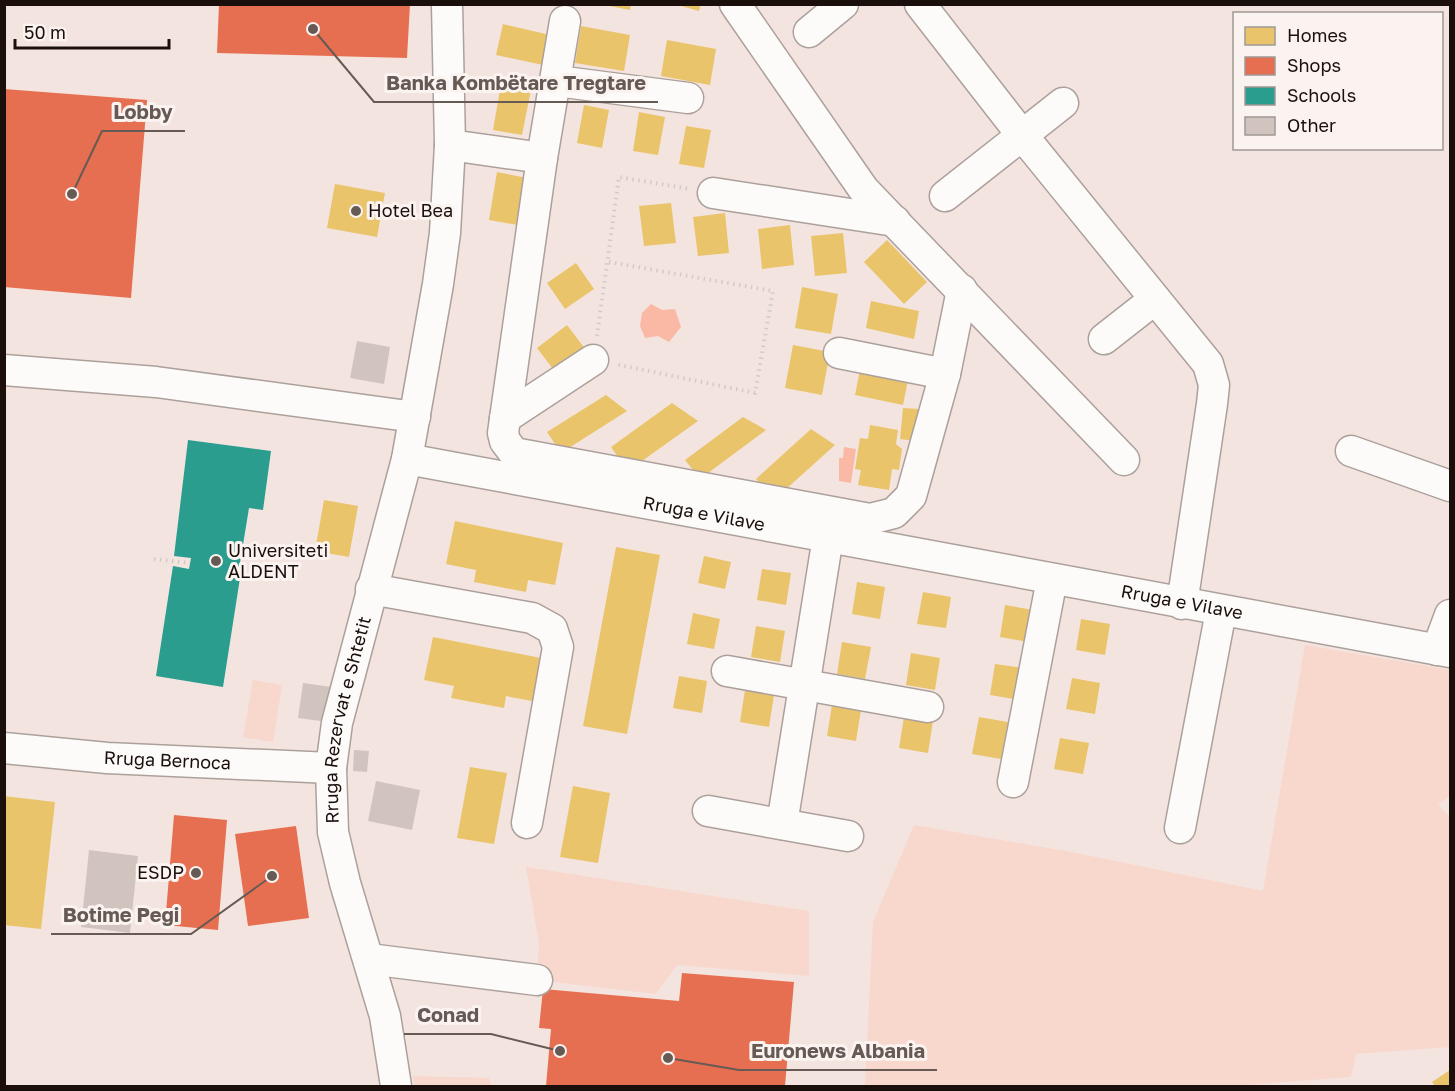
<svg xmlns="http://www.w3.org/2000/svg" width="1455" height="1091" font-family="'Golos Text',sans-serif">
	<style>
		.green { fill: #f8d7cc }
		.water { fill: #f9b9a4 }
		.homes { fill: #e9c46a }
		.shops { fill: #e76f51 }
		.schools { fill: #2a9d8f }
		.building { fill: #d1c4bf }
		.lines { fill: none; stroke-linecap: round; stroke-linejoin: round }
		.minor-casing { stroke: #aca09b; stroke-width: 33 }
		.path { stroke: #d0cbca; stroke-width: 4; stroke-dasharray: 1.5 4.5; stroke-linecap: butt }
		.minor { stroke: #fdfbfa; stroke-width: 30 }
		.poi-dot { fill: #665a55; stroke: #faf3f0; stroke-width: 2 }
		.labels { text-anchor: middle; stroke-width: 6; stroke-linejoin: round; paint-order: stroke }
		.poi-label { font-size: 18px; fill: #1a0f0b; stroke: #faf3f0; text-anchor: start }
		.street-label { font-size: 18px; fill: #1a0f0b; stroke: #faf3f0 }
		.leader { fill: none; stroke: #665a55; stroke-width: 2 }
		.callout-dot { fill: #665a55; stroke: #faf3f0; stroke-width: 2 }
		.callout-label { font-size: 20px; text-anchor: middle; font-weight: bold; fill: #665a55; stroke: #faf3f0; stroke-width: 6; stroke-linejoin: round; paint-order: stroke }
	</style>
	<rect width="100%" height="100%" fill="#f4e4df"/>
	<path class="green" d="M1305,645l145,25v125l-12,10 12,12v230l-94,7 -5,23 -117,9h-369l8,-164 41,-97 157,27 192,39z
		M253,680l29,5 -9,57 -30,-5z
		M526,867l283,44v65l-132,-11 -21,29 -119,-14 2,-36z
		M413,1076l76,2 2,8h-76z"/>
	<path class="water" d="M651,304l11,6 13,-1 6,18 -12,15 -11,-6 -13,2 -5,-12 2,-13z
		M844,447l12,2 -5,34 -12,-2v-23h4z"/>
	<path class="homes" d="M674,4h27l-2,7z
		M604,5h27l-1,5z
		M503,24l47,11 -7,30 -47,-10z
		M581,26l49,9 -6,36 -49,-8z
		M667,40l49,9 -6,36 -49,-9z
		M501,84l30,6 -9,45 -29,-5z
		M584,105l25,5 -7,38 -25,-5z
		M639,112l26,5 -7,38 -25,-4z
		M686,126l25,4 -7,38 -25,-4z
		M497,172l35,7 -9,47 -34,-6z
		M335,184l50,9 -8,44 -50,-9z
		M671,203l5,40 -32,3 -5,-40z
		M725,213l4,40 -31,3 -5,-39z
		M790,225l4,40 -32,4 -4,-40z
		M843,233l4,40 -32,3 -4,-40z
		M887,240l40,42 -23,22 -40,-42z
		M576,263l18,26 -29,20 -18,-26z
		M802,287l36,7 -7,40 -36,-6z
		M871,301l48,10 -5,28 -48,-11z
		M567,325l19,25 -30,23 -19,-25z
		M793,345l37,7 -8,43 -37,-7z
		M861,365l48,10 -6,30 -48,-10z
		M606,395l21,16 -66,42 -14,-21z
		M672,403l26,18 -70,50 -17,-24z
		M903,408l16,1 -4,32 -15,-2z
		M743,417l23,13 -66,49 -15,-19z
		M870,425l28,5 -2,14 6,5 -3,21 -7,-1 -3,21 -31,-5 3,-15 -6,-1 5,-31 8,1z
		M811,429l24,16 -60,54 -19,-20z
		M324,500l34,6 -9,51 -34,-6z
		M455,521l108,22 -8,42 -27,-5 -2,12 -52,-10 2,-12 -30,-6z
		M616,547l44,8 -33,179 -44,-8z
		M704,556l27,6 -6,27 -27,-6z
		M762,569l29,4 -5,32 -29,-5z
		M857,582l28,5 -5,32 -28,-5z
		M923,592l28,5 -5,31 -29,-4z
		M1005,605l28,5 -5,32 -28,-5z
		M693,613l27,6 -6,30 -27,-5z
		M1081,619l29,5 -5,31 -29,-5z
		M756,626l29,5 -5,31 -29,-5z
		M433,637l108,21 -9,43 -26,-5 -2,12 -53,-10 3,-12 -30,-6z
		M842,642l29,5 -6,32 -28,-5z
		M911,653l29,5 -5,32 -29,-5z
		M995,664l29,4 -5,32 -29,-5z
		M679,676l28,5 -5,32 -29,-5z
		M1072,678l28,5 -5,31 -29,-5z
		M745,690l29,5 -5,32 -29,-5z
		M832,705l29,5 -5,31 -29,-5z
		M904,717l29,4 -5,32 -29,-5z
		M979,717l29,5 -7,37 -29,-5z
		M1060,738l29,5 -6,31 -29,-5z
		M470,767l37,6 -13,71 -37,-6z
		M573,786l37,7 -12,70 -38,-6z
		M4,796l51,6 -14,127 -37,-4z
		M1450,1070v16h-15l-3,-4z"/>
	<path class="shops" d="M219,4h191l-3,54 -190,-5z
		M4,89l143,11 -16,198 -127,-11z
		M174,815l53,5 -9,110 -53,-5z
		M296,826l13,92 -61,8 -13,-92z
		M682,973l112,9 -9,104h-239l5,-57 -12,-1 4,-39 136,12z"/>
	<path class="schools" d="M188,440l83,11 -8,59 -14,-2 -10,61 -10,-1 -1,8 12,2 -17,109 -67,-11 17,-110 16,3 2,-11 -17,-2z"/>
	<path class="building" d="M357,341l33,6 -6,37 -34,-6z
		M303,683l29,4 -4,35 -30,-4z
		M354,750l15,1 -2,21 -14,-1z
		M376,781l44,9 -8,40 -44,-9z
		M89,850l49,6 -8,77 -49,-6z"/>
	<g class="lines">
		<defs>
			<g id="minor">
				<path d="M735,4l129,186 260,270"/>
				<path d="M920,4l102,131 186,229 6,21 -2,19 -30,200"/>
				<path d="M565,21l-23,137 -39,275 2,8 9,12 356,66 24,-6 17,-17 34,-122 17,-84"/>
				<path d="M809,32l34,-28"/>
				<path d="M557,81l131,17"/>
				<path d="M450,145l92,13"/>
				<path d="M713,193l182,28"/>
				<path d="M945,196l118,-93"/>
				<path d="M1104,339l51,-40"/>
				<path d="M839,353l106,21"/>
				<path d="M4,370l152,12 259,35"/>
				<path d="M505,418l88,-58"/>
				<path d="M1351,451l99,35"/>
				<path id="s1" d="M407,459l1043,193"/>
				<path d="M371,589l161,29 20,11 6,18 -31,176"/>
				<path d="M1437,650l13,-35"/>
				<path d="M727,671l201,36"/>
				<path id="s2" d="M4,748l103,10 224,10"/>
				<path d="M1013,782l39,-203"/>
				<path d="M708,811l140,25"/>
				<path d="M782,824l46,-287"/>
				<path d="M1180,828l41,-217"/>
				<path d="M369,959l168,21"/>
				<path id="s3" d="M396,1086l-11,-70 -40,-133 -12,-51 -2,-64 6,-45 70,-264 31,-175 7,-51 5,-88 -3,-141"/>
			</g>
		</defs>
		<use href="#minor" class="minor-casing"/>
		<path class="path" d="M609,262l164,29 -18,102 -140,-29
			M597,336l22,-159 71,12
			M154,559l36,4"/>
		<use href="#minor" class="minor"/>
	</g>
	<g class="poi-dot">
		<circle cx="356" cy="211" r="6"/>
		<circle cx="216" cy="561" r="6"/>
		<circle cx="196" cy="873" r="6"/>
	</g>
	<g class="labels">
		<g class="poi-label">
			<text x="368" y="217">Hotel Bea</text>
			<text x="228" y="557">Universiteti<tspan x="228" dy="21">ALDENT</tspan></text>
			<text x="184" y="879" text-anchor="end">ESDP</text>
		</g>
		<g class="street-label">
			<text dy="6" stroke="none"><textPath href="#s1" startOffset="302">Rruga e Vilave</textPath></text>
			<text dy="6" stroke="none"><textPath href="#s1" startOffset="788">Rruga e Vilave</textPath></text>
			<text dy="6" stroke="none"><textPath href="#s3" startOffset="376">Rruga Rezervat e Shtetit</textPath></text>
			<text dy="6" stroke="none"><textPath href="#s2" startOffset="164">Rruga Bernoca</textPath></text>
		</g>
	</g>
	<path class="leader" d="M313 29L374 102H658M72 194L102 131H185M272 876L191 934H51M560 1051L491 1034H404M668 1058L739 1070H937"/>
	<g class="callout-dot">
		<circle cx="313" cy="29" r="6"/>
		<circle cx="72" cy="194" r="6"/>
		<circle cx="272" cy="876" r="6"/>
		<circle cx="560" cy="1051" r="6"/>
		<circle cx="668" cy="1058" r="6"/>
	</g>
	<g class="callout-label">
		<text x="516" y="90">Banka Kombëtare Tregtare</text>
		<text x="143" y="119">Lobby</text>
		<text x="121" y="922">Botime Pegi</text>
		<text x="448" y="1022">Conad</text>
		<text x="838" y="1058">Euronews Albania</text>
	</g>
	<rect width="1455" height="1091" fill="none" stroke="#1a0f0b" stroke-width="12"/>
	<rect x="1233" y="12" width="210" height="138" fill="#faf3f0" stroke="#a09894" stroke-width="1.5"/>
	<rect x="1245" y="27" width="30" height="18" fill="#e9c46a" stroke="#a09894" stroke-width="1.5"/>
	<text x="1287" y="42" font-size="18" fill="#1a0f0b">Homes</text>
	<rect x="1245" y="57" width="30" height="18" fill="#e76f51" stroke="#a09894" stroke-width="1.5"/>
	<text x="1287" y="72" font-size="18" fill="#1a0f0b">Shops</text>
	<rect x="1245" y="87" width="30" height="18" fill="#2a9d8f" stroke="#a09894" stroke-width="1.5"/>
	<text x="1287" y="102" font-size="18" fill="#1a0f0b">Schools</text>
	<rect x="1245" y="117" width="30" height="18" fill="#d1c4bf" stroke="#a09894" stroke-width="1.5"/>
	<text x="1287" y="132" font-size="18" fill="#1a0f0b">Other</text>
	<path d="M15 39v9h154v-9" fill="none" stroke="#1a0f0b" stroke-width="3"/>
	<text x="24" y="39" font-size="18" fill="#1a0f0b" stroke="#faf3f0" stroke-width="4.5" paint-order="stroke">50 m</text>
</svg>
